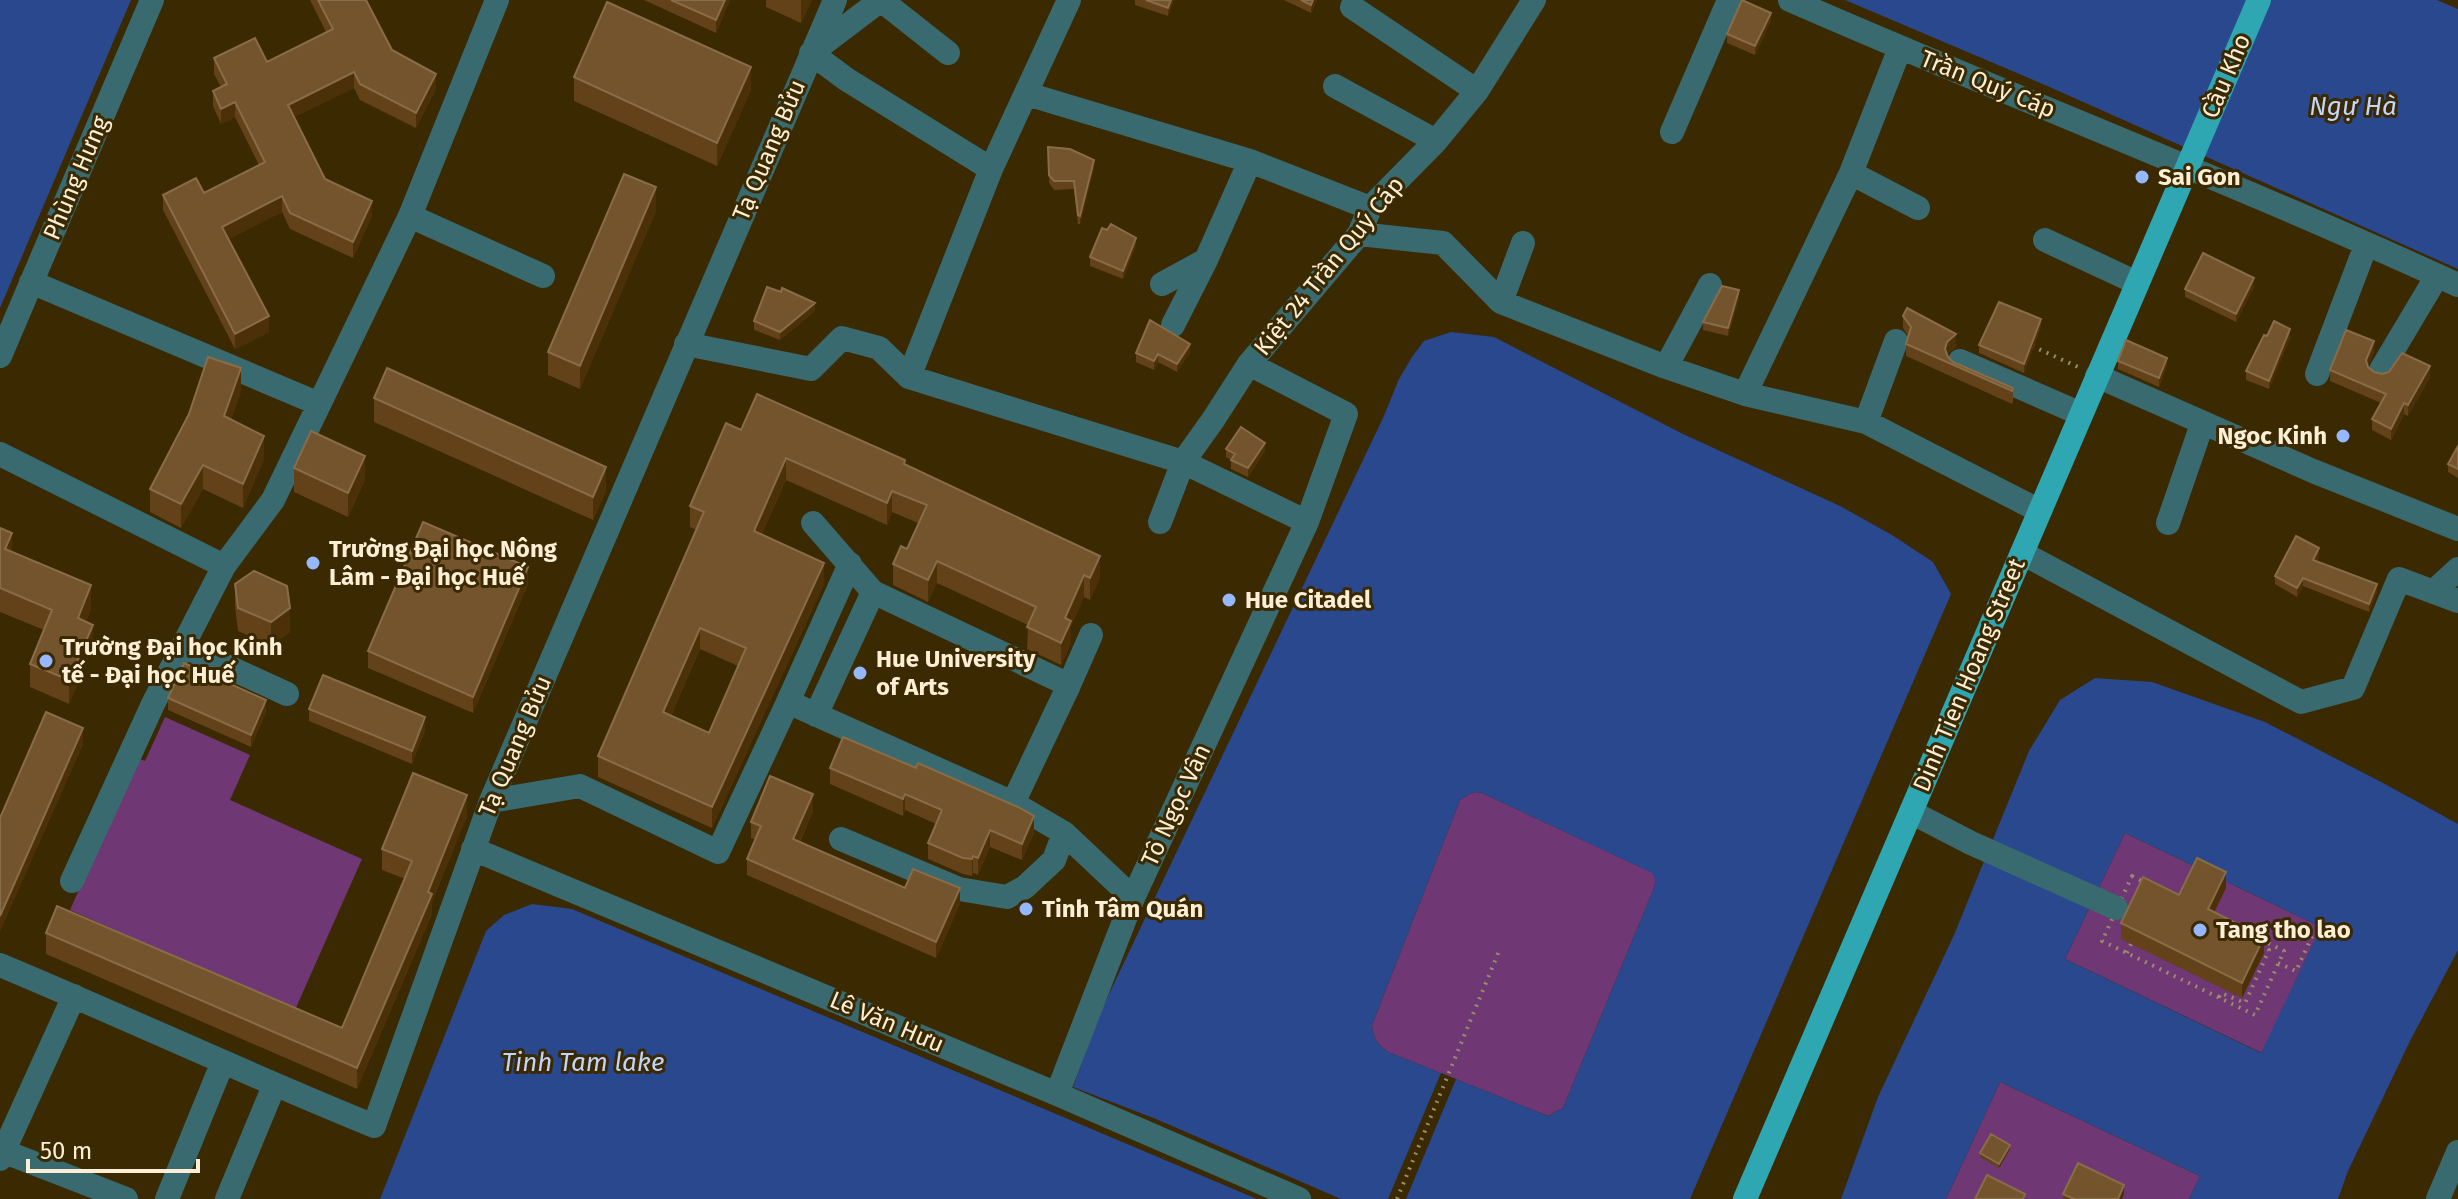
<svg xmlns="http://www.w3.org/2000/svg" width="2458" height="1199" font-family="'Fira Sans',sans-serif">
	<style>
		.green { fill: #6f3774 }
		.water { fill: #2a488e; fill-rule: evenodd }
		.pier { fill: #3a2901 }
		.lines { fill: none; stroke-linecap: round; stroke-linejoin: round }
		.path { stroke: #9a8b6a; stroke-width: 4; stroke-dasharray: 2 6; stroke-linecap: butt }
		.minor { stroke: #386a6f; stroke-width: 24 }
		.major { stroke: #2ea7b2; stroke-width: 24 }
		.wall { fill: #634119; fill-rule: evenodd }
		.shaded-wall { fill: #4c3007 }
		.building { fill: #74542d; stroke: #896c48; stroke-width: 2; fill-rule: evenodd }
		.poi-dot { fill: #94b7fd; stroke: #3a2901; stroke-width: 3 }
		.labels { text-anchor: middle; stroke-width: 6; stroke-linejoin: round; paint-order: stroke }
		.street-label { font-size: 24px; fill: #fcefd5; stroke: #3a2901 }
		.poi-label { font-size: 24px; font-weight: bold; fill: #fcefd5; stroke: #3a2901; text-anchor: start }
		.water-label { font-size: 26px; font-style: italic; fill: #c0d4fc; stroke: #3a2901 }
	</style>
	<rect width="100%" height="100%" fill="#3a2901"/>
	<path class="green" d="M165,717l85,38 -20,45 132,59 -67,151 -225,-100 67,-152 8,3z
		M1476,792l6,1 171,80 3,8 -2,7 -91,220 -15,8 -160,-64c-11,-8 -15,-14 -16,-27l88,-225 9,-6z
		M2125,833l196,94 -59,126 -197,-94z
		M2000,1082l200,94 -11,23h-243z"/>
	<path class="water" d="M0,0h131l-131,308z
		M1845,0h592l21,9v260l-413,-184z
		M1451,332l43,5 189,97 157,72 52,29 41,27 18,32 -261,605h-349l-185,-80 -83,-32 27,-74 283,-595 16,-39 13,-22 12,-16zM1476,792l6,1 170,80 4,8 -2,7 -91,220 -15,8 -160,-64c-11,-8 -15,-14 -16,-27l88,-225 9,-6z
		M2095,678l57,4 113,40 118,61 75,41v126l-48,91 -62,130 -10,28h-149l11,-23 -200,-94 -54,117h-105l37,-102 76,-162 75,-184 31,-51zM2125,833l196,94 -60,126 -196,-94z
		M532,904l40,5 685,290h-877l106,-268 18,-16z"/>
	<path class="pier" d="M1441,1073l15,6 -50,120h-18z"/>
	<g class="lines">
		<path class="path" d="M2032,346l46,21
			M2132,876l152,75 -29,64 -153,-74z
			M2127,953l4,-9
			M2278,963l18,8 17,-37
			M2219,997l2,-4 24,10 24,-53 -7,-4
			M1397,1199l102,-248"/>
		<path class="minor" d="M881,0l-70,53 35,26 145,90
			M881,0l67,53
			M1790,0c222,97 448,184 668,285
			M1352,7l125,84
			M1335,86l101,55
			M1027,94l223,67 120,47
			M1672,132l57,-132
			M1851,173l67,35
			M410,216l133,60
			M1359,234l84,9 58,59 165,65 79,27 121,28 174,89
			M2045,240l92,43
			M31,282l288,122
			M1162,284l44,-24
			M1501,302l22,-59
			M1173,325l33,-65 44,-99
			M686,344l125,25 31,-31 37,10 30,29 274,85 124,60
			M0,356l152,-356
			M1960,361l121,53
			M1666,367l44,-82
			M2381,370l56,-94
			M2317,374l49,-129
			M2097,376l216,95 145,58
			M909,377l82,-208 78,-169
			M1745,394l106,-221 49,-125
			M1866,422l30,-81
			M0,454l224,112
			M1160,522l23,-60 30,-42 36,-56 110,-130 11,-26 66,-67 41,-50 57,-91
			M813,523l60,69 196,93
			M2168,523l31,-90
			M2022,553l279,149 52,-14 46,-109 59,22
			M2433,592l25,-23
			M183,646l104,48
			M788,702l62,-138
			M816,715l57,-123
			M491,801l89,-15 138,66 70,-150 225,101 51,30 69,65
			M1013,803l56,-118 22,-50
			M1911,812l60,31 145,65
			M841,839l118,50 48,8 18,-10 29,-27 10,-27
			M473,849l584,245 242,105
			M72,881l81,-177 71,-138 49,-66 137,-284 87,-216
			M0,965c125,52 248,110 374,161l117,-325 344,-801
			M1057,1094l76,-196 174,-376 39,-108 -97,-50
			M0,1150l126,49
			M0,1159l74,-163
			M167,1199l55,-135
			M227,1199l47,-113
			M2438,1199l20,-47"/>
		<path class="major" d="M1745,1199l514,-1199"/>
	</g>
	<path class="wall" d="M310,0h56l26,50 44,39 -20,39 -56,-28 -6,-12 -60,29 31,62 47,37 -19,42 -63,-29 -8,-17 -54,27 41,93 -34,17 -72,-139v-15l41,-2 55,-28 -24,-48 -14,7 -8,-18v-15l8,-4 -7,-13v-16l53,4 59,-30z
		M644,0h86l-14,33z
		M766,0h46l-11,23 -35,-16z
		M1135,0h39l-6,16 -33,-11z
		M1284,0h33l-6,13z
		M1771,21l-16,34 -28,-12v-9z
		M574,77l177,13 -34,76 -143,-65z
		M1048,156l46,12 -14,56h-2l-4,-35 -20,1 -5,-7z
		M656,211l-76,178 -32,-14v-23z
		M1107,230l29,16 -13,33 -33,-13v-9z
		M2254,287l-18,35 -51,-25v-8z
		M1739,299l-11,37 -25,-6v-8z
		M815,311l-35,29 -26,-10v-9z
		M1903,316l53,31 -9,7 6,8 60,26v13l-1,3 -106,-48v-12l2,-8 -5,-8z
		M2041,327l-17,46 -45,-20v-8z
		M2267,336l23,2 -21,51 -23,-9v-9z
		M1190,352l-13,20 -19,-10 -4,8 -18,-8v-9z
		M2374,352l-6,14 6,6 8,2 48,3 -22,39 -4,-2 -13,26 -19,-10v-11l9,-16 -51,-22v-11z
		M2118,361l49,5 -8,21 -41,-18z
		M241,391l-10,28 33,40 -21,49 -40,-19 -22,39 -31,-16v-23z
		M374,398l232,93 -13,29 -219,-98z
		M741,430l164,35 195,113 -10,22 -6,-3 -13,29v17l-10,22 -34,-16 1,-24 -91,-42 -9,19 -35,-17v-21l14,-15 11,-26 -26,-11 -5,13 -101,-45 -24,54 62,50 -112,244 -114,-51v-21l98,-226 -6,-3v-21zM700,649l38,17 -29,67 -38,-17z
		M2458,446v32l-10,-6v-8z
		M1226,449l39,2 -17,26 -17,-8v-9l-5,-3z
		M294,468l71,12 -17,37 -54,-25z
		M0,528l12,24 79,57 -5,13 7,26 -24,56 -39,-17v-23l14,-34 -44,-18z
		M2319,557l-2,4 60,32 -8,19 -66,-26 -6,11 -22,-13v-8z
		M235,584l55,48 -19,14 -33,-15 -3,-24z
		M528,584l-55,129 -105,-45v-17z
		M168,698l98,14 -15,35 -83,-37z
		M309,709l116,21 -13,34 -103,-43z
		M830,768l204,65 -12,27 -32,-13 -12,28 -5,-2 -1,3 -9,-2 -35,-15v-16l8,-19 -31,-14 -2,6 -73,-32z
		M813,811l-13,31 105,46 55,16 -24,54 -189,-83v-16l9,-19 -5,-2v-16z
		M467,816l-35,86v12l-75,175 -311,-135v-21l296,95 63,-149 -23,-9v-21z
		M2226,888l-12,24 50,41 -22,45 -121,-59v-16l58,-28z
		M2010,1149l-11,19 -19,-11v-4z
		M2063,1194h61l-2,5h-59z"/>
	<path class="shaded-wall" d="M725,0h5l-14,33v-13z
		M801,0h11l-11,23z
		M1171,0h3l-6,16v-8z
		M1313,0h4l-6,13v-8z
		M1771,13v8l-16,34v-9z
		M751,67v23l-34,76v-23z
		M354,72v16l-66,32v-15z
		M436,74v15l-20,39v-15z
		M235,102v15l-14,7v-15z
		M1094,160v8l-14,56v-8z
		M656,187v24l-76,178v-23z
		M282,196v16l-60,31v-16z
		M372,201v15l-19,42v-16z
		M1136,238v8l-13,33v-8z
		M2254,278v9l-18,35v-8z
		M1739,290v9l-11,37v-8z
		M815,303v8l-35,29v-8z
		M269,316v16l-34,17v-15z
		M2041,319v8l-17,46v-9z
		M2290,329v9l-21,51v-8z
		M1956,334v13l-9,7 -2,-5 2,-7z
		M2374,341v11l-8,19v-11z
		M1190,344v8l-13,20v-8z
		M1158,354v8l-4,8v-9z
		M2167,358v8l-8,21v-9z
		M2430,366v11l-22,39v-11z
		M241,368v23l-17,48v-23z
		M2404,403v11l-13,26v-11z
		M264,436v23l-21,49v-24z
		M1265,443v8l-17,26v-9z
		M365,456v24l-17,37v-24z
		M786,458v22l-32,72v-21z
		M203,465v24l-22,39v-24z
		M606,467v24l-13,29v-23z
		M892,491v21l-5,13v-22z
		M12,533v23l-7,-7z
		M2319,548v9l-6,11v-8z
		M1100,556v22l-10,22v-22z
		M937,561v22l-9,19v-22z
		M824,563v21l-112,244v-21z
		M528,567v17l-55,129v-16z
		M1084,575v22l-13,29v17l-10,22v-22l4,-25z
		M2303,578v8l-6,11v-9z
		M2377,584v9l-8,19v-8z
		M91,585v24l-13,33v-24z
		M290,608v24l-19,14v-24z
		M93,625v23l-24,56v-24z
		M700,628v21l-37,85v-22z
		M266,700v12l-15,35v-12z
		M425,717v13l-13,34v-13z
		M83,728v17l-83,187v-16z
		M813,794v17l-20,45v-17z
		M905,794v16l-2,6v-17z
		M467,795v21l-35,86v12l-75,175v-21z
		M1034,816v17l-12,27v-16z
		M990,830v17l-12,28v-17z
		M973,856v17l-1,3v-17z
		M2226,872v16l-18,37v-16z
		M960,888v16l-24,54v-16z
		M2264,937v16l-22,45v-15z
		M2010,1145v4l-11,19v-4z
		M2124,1185v9l-2,5h-4z"/>
	<path class="building" d="M318,0h48l26,50 44,24 -20,39 -56,-29 -6,-12 -66,33 37,74 47,22 -19,41 -63,-29 -8,-17 -60,31 47,89 -34,18 -72,-139 33,-17 8,15 61,-31 -30,-60 -14,7 -8,-18 14,-7 -13,-26 41,-20 12,24 66,-33z
		M671,0h54l-9,20z
		M1146,0h25l-3,8z
		M1301,0h12l-2,5z
		M1742,0l29,13 -16,33 -28,-12z
		M607,2l144,65 -34,76 -143,-66z
		M1048,147l22,2 24,11 -14,56 -2,-1 -4,-34h-20l-5,-6z
		M624,174l32,13 -76,179 -32,-14z
		M1111,224l25,14 -13,33 -33,-14 12,-29 5,2z
		M2203,253l51,25 -18,36 -51,-25z
		M1722,286l17,4 -11,38 -25,-6z
		M767,287l14,5 1,-4 33,15 -35,29 -26,-11z
		M1999,302l42,17 -17,45 -45,-19z
		M1907,308l49,26 -9,8 -2,7 3,8 5,5 60,26 -1,3 -106,-47 5,-17 -8,-11z
		M1150,320l40,24 -13,20 -19,-10 -4,7 -18,-8z
		M2274,321l16,8 -21,52 -23,-10 18,-36 3,1z
		M2346,330l28,11 -8,19 2,7 6,5 8,2 7,-2 13,-19 28,13 -22,39 -4,-2 -13,26 -19,-10 14,-25 -56,-24z
		M2126,340l41,18 -8,20 -41,-17z
		M208,357l33,11 -17,48 40,20 -21,48 -40,-19 -22,39 -31,-15 39,-75z
		M387,368l219,99 -13,30 -219,-99z
		M757,394l148,66 -1,4 196,92 -10,22 -6,-3 -19,43 6,3 -10,22 -34,-16 9,-20 -99,-46 -9,19 -35,-16 8,-18 6,3 20,-44 -35,-14 -5,12 -101,-45 -32,73 70,32 -112,244 -114,-51 106,-244 -14,-6 36,-83 15,7zM700,628l46,20 -37,85 -46,-21z
		M1241,427l24,16 -17,25 -17,-8 4,-6 -9,-5z
		M311,431l54,25 -17,37 -54,-25z
		M2458,446v23l-10,-5z
		M423,522l105,45 -55,130 -105,-46z
		M0,528l12,5 -7,16 86,36 -13,33 15,7 -24,55 -39,-16 22,-54 -52,-22z
		M2296,536l23,12 -6,12 64,24 -8,20 -66,-26 -6,10 -22,-12z
		M254,571l33,15 3,22 -19,14 -33,-14 -3,-24z
		M184,663l82,37 -15,35 -83,-37z
		M323,675l102,42 -13,34 -103,-42z
		M46,712l37,16 -83,188v-98z
		M843,737l73,31 2,-5 100,44 16,9 -12,28 -32,-14 -12,28 -5,-2 -1,3 -9,-1 -35,-15 14,-33 -37,-16 -2,5 -73,-31z
		M413,773l54,22 -39,97 4,2 -75,174 -311,-135 11,-27 285,122 70,-167 -30,-12z
		M770,776l43,18 -20,45 112,49 8,-19 47,19 -24,54 -189,-83 14,-33 -10,-4z
		M2197,858l29,14 -18,37 56,28 -22,46 -121,-60 22,-46 36,18z
		M1991,1134l19,11 -11,19 -19,-11z
		M2078,1163l46,22 -6,14h-44l-11,-5z
		M1987,1175l38,19 -2,5h-48z"/>
	<g class="poi-dot">
		<circle cx="2142" cy="177" r="8"/>
		<circle cx="2343" cy="436" r="8"/>
		<circle cx="313" cy="563" r="8"/>
		<circle cx="1229" cy="600" r="8"/>
		<circle cx="46" cy="661" r="8"/>
		<circle cx="860" cy="673" r="8"/>
		<circle cx="1026" cy="909" r="8"/>
		<circle cx="2200" cy="930" r="8"/>
	</g>
	<g class="labels">
		<g class="street-label">
			<text transform="translate(2226 76) rotate(-67)" y="8">Cầu Kho</text>
			<text transform="translate(1988 84) rotate(22)" y="8">Trần Quý Cáp</text>
			<text transform="translate(769 150) rotate(-67)" y="8">Tạ Quang Bửu</text>
			<text transform="translate(76 178) rotate(-67)" y="8">Phùng Hưng</text>
			<text transform="translate(1329 266) rotate(-51)" y="8">Kiệt 24 Trần Quý Cáp</text>
			<text transform="translate(1969 675) rotate(-67)" y="8">Dinh Tien Hoang Street</text>
			<text transform="translate(515 746) rotate(-67)" y="8">Tạ Quang Bửu</text>
			<text transform="translate(1176 805) rotate(-65)" y="8">Tô Ngọc Vân</text>
			<text transform="translate(887 1022) rotate(23)" y="8">Lê Văn Hưu</text>
		</g>
		<g class="poi-label">
			<text x="2158" y="185">Sai Gon</text>
			<text x="2327" y="444" text-anchor="end">Ngoc Kinh</text>
			<text x="329" y="557">Trường Đại học Nông<tspan x="329" dy="28">Lâm - Đại học Huế</tspan></text>
			<text x="1245" y="608">Hue Citadel</text>
			<text x="62" y="655">Trường Đại học Kinh<tspan x="62" dy="28">tế - Đại học Huế</tspan></text>
			<text x="876" y="667">Hue University<tspan x="876" dy="28">of Arts</tspan></text>
			<text x="1042" y="917">Tinh Tâm Quán</text>
			<text x="2216" y="938">Tang tho lao</text>
		</g>
		<g class="water-label">
			<text x="2353" y="115">Ngự Hà</text>
			<text x="583" y="1071">Tinh Tam lake</text>
		</g>
	</g>
	<path d="M28 1159v12h170v-12" fill="none" stroke="#fcefd5" stroke-width="4"/>
	<text x="40" y="1159" font-size="24" fill="#fcefd5" stroke="#3a2901" stroke-width="6" paint-order="stroke">50 m</text>
</svg>
